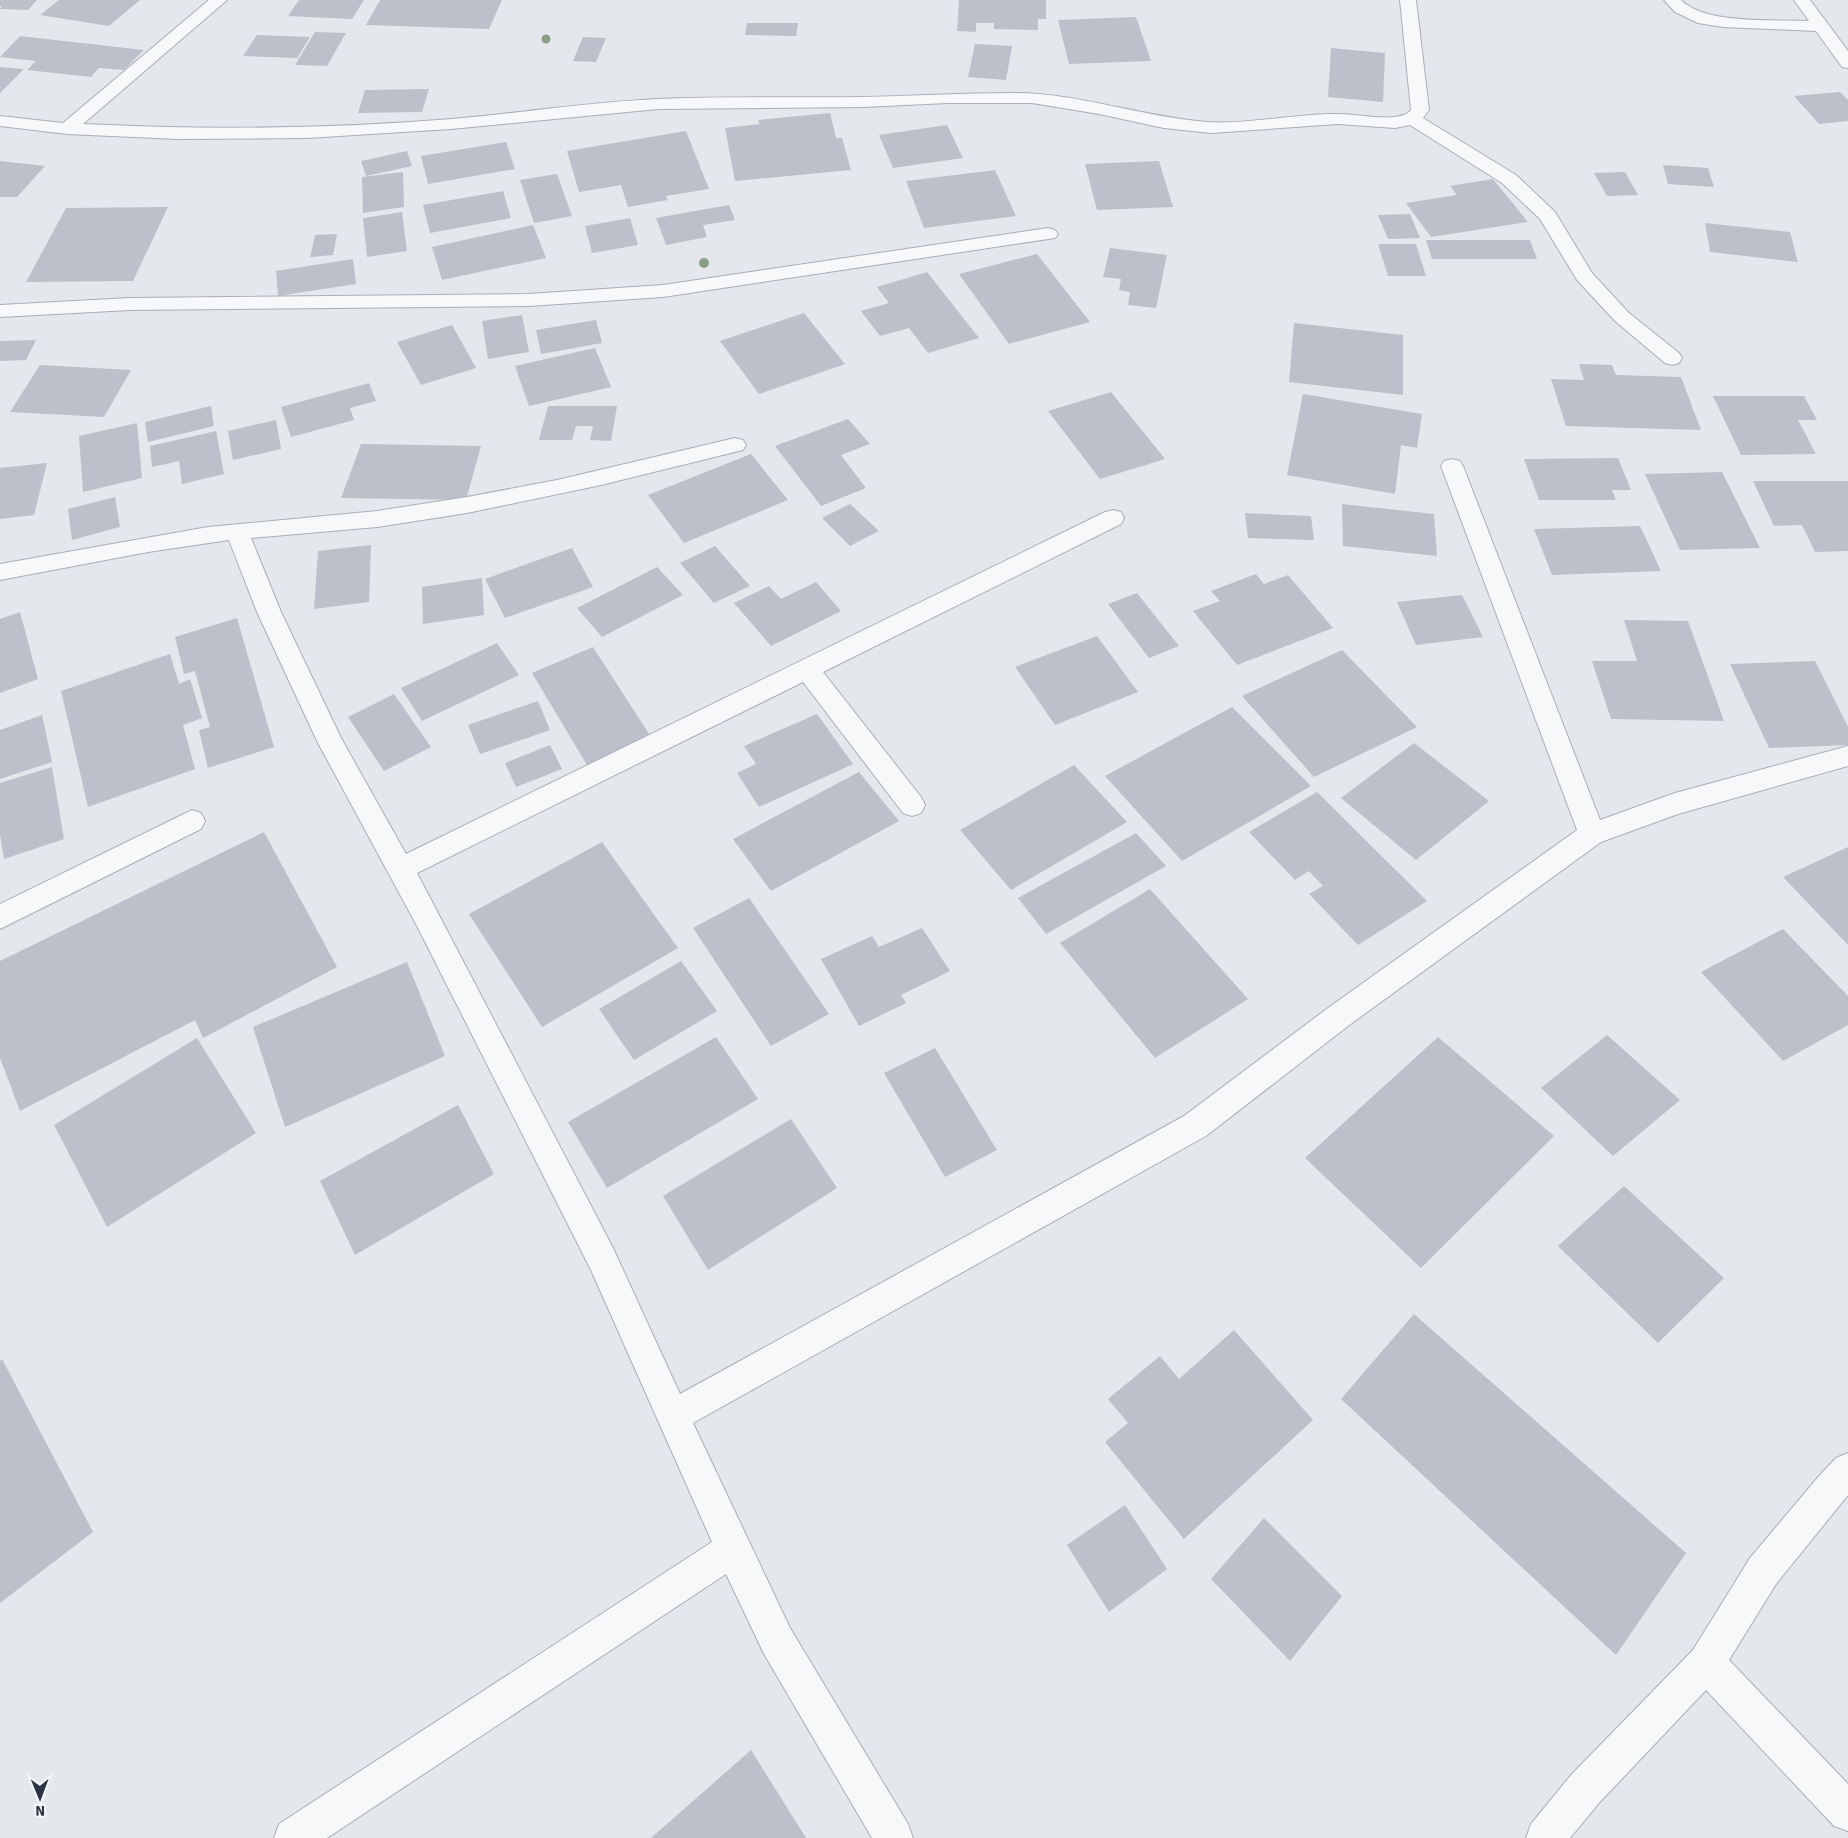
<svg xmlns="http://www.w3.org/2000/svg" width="1848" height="1838" font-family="Signika,sans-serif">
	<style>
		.building { fill: #bbc0ca }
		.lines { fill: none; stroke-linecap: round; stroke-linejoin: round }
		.minor-casing { stroke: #a9aeb7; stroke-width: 2 }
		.minor { fill: #f7f8fa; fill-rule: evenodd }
		.tree { fill: #899d89 }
	</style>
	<rect width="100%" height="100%" fill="#e4e7ec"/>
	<path class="building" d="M0,0h37l-9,10 -28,-1 2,-3h-2z
		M59,0h81l-31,26 -69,-11z
		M299,0h65l-12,19 -64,-3z
		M380,0h122l-13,29 -123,-4z
		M959,0h87v19h-8v11l-44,-1v-6h-18v9l-19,-1z
		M1136,17l15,44 -82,3 -11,-44z
		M747,23h51l-2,13 -51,-1z
		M315,32l31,1 -19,33 -32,-1z
		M257,35l53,2 -13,21 -54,-2z
		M20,36l124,14 -20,20 -25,-2 -8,9 -64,-7 9,-9 -36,-4z
		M583,37l23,1 -10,24 -23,-1z
		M975,44l37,2 -6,34 -38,-3z
		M1331,48l54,5 -2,49 -55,-5z
		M0,67l24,2 -24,24z
		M429,89l-7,23 -64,1 7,-23z
		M1840,92l8,8v21l-29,3 -25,-28z
		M830,113l6,25h6l9,32 -116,11 -10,-53 35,-4 -2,-4z
		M947,125l16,33 -70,10 -14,-33z
		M686,131l23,58 -43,7 2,4 -40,7 -7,-22 -42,7 -12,-41z
		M506,142l9,27 -87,15 -7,-28z
		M407,151l5,15 -46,10 -5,-15z
		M0,161l45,5 -28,31h-17z
		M1159,161l14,46 -76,3 -12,-46z
		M1663,165l45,3 6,19 -46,-3z
		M995,170l21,46 -92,12 -18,-47z
		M403,172l1,35 -41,6 -1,-36z
		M1625,172l13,23 -31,1 -13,-23z
		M557,174l15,42 -38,7 -14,-43z
		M1493,179l35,43 -97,15 -25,-34 51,-8 -7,-9z
		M503,191l8,27 -81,15 -7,-28z
		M729,205l6,15 -32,5 4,12 -41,8 -10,-27z
		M168,207l-35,74 -107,1 40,-74z
		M402,212l5,39 -40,6 -4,-39z
		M1410,214l10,24 -32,1 -10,-24z
		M630,218l8,27 -46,8 -7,-27z
		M1705,223l85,9 8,30 -88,-10z
		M533,225l13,33 -104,22 -10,-33z
		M337,234l-4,21 -23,2 5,-22z
		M1426,240h104l7,19h-105z
		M1378,244h38l10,32h-38z
		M1110,248l57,7 -11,53 -28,-3 2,-13 -11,-2 2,-11 -18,-2z
		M1037,254l53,68 -81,22 -50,-70z
		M353,259l3,25 -78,12 -2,-25z
		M927,272l52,66 -51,15 -19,-25 -29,8 -19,-25 28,-8 -12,-16z
		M804,313l41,51 -86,30 -39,-53z
		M522,315l7,37 -41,7 -6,-38z
		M596,320l6,23 -61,11 -5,-24z
		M1294,323l109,12v60l-114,-13z
		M452,325l24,43 -55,17 -24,-43z
		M36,340l-10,20 -26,1v-20z
		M595,348l16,39 -82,19 -14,-40z
		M1579,364l33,1 4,10 65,2 20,53 -135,-4 -15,-47 33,1z
		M40,365l91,5 -27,47 -94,-5z
		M369,383l7,18 -26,7 4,12 -63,17 -10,-30z
		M1111,392l54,67 -65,20 -52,-68z
		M1303,394l119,20 -5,34 -16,-3 -6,49 -108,-19z
		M1713,396h91l13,24h-19l18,34 -75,1z
		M211,406l3,20 -66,16 -3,-20z
		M548,406h69l-6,35 -21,-1 3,-14h-17l-4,14h-33z
		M848,419l22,25 -29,11 25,33 -45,18 -46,-60z
		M276,420l5,29 -48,11 -5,-29z
		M137,423l5,55 -59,14 -4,-56z
		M216,431l8,43 -42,10 -3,-23 -27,6 -2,-21z
		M361,444l120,2 -15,54 -125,-2z
		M751,454l37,46 -104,43 -36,-48z
		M1618,458l13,32h-19l4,10h-77l-15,-41z
		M47,463l-13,52 -34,4v-51z
		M1722,472l38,76 -80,2 -35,-76z
		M1753,481h95v70l-33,1 -13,-27 -28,1z
		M115,497l5,30 -48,13 -4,-31z
		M850,504l29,27 -29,15 -28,-28z
		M1342,504l92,10 3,42 -94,-10z
		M1245,513l66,3 3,24 -66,-2z
		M1640,526l21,45 -109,4 -18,-46z
		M371,545l-2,57 -55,7 4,-58z
		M715,546l35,40 -36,17 -34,-40z
		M572,548l21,39 -88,31 -20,-39z
		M657,567l26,28 -81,42 -25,-29z
		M1256,574l8,10 24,-9 45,53 -96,37 -44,-54 27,-10 -9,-10z
		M482,578l2,37 -61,9 -1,-37z
		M816,582l25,29 -70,35 -37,-43 35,-17 12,13z
		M1137,593l42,53 -30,12 -41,-54z
		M1462,595l21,42 -67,8 -19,-43z
		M20,612l18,67 -38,14v-74z
		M237,618l37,129 -66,21 -9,-38 11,-3 -15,-56 -11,3 -9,-37z
		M1624,620l64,1 36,100 -113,-2 -19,-58h45z
		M1097,636l41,56 -83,33 -40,-58z
		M497,643l22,32 -97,46 -21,-33z
		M593,647l58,90 -64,28 -55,-92z
		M1342,650l75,77 -103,50 -72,-81z
		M170,654l9,30 11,-5 12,39 -19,7 12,44 -107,38 -27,-116z
		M1815,661l33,66v18l-79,3 -39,-84z
		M394,694l37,53 -47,24 -36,-54z
		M538,701l12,29 -70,24 -12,-29z
		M1232,707l79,79 -129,75 -77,-85z
		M817,714l36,50 -94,43 -22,-34 19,-9 -12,-18z
		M42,715l10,47 -52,17v-49z
		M1414,743l75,58 -73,59 -75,-62z
		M550,745l12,24 -46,18 -11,-24z
		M1074,765l53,57 -116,68 -51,-60z
		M52,767l12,72 -60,20 -4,-24v-52z
		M859,772l40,49 -128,70 -38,-52z
		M1317,792l110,109 -69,44 -49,-51 14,-8 -14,-15 -14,9 -46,-48z
		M264,832l73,135 -134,71 -8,-18 -175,91 -20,-53v-97z
		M1136,833l30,33 -120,68 -28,-36z
		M602,842l76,106 -136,79 -73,-113z
		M1848,847v98l-65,-68z
		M1150,889l98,110 -93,59 -95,-115z
		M749,898l80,116 -58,32 -78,-118z
		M922,928l28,43 -49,24 5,8 -47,23 -38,-67 51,-23 7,11z
		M1783,929l65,67v29l-65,36 -82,-89z
		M681,961l36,50 -83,49 -35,-51z
		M407,962l38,94 -160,71 -32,-100z
		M1607,1035l73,65 -67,56 -72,-68z
		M716,1037l42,62 -151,89 -39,-66z
		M1438,1037l116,99 -133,132 -116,-110z
		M197,1038l59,95 -149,94 -53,-102z
		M935,1048l62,102 -52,27 -61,-104z
		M458,1105l36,69 -139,81 -35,-74z
		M791,1119l46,69 -129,82 -45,-74z
		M1624,1186l100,92 -66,65 -100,-97z
		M1414,1314l272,239 -70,102 -275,-256z
		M1234,1330l79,90 -129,119 -79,-97 23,-19 -20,-24 52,-43 19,23z
		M2,1359l91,173 -93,71v-242z
		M1125,1505l42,64 -58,43 -42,-67z
		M1264,1518l78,78 -52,65 -79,-82z
		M751,1750l55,88h-155z"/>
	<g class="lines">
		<defs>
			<path id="minor" d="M209,0h18l-144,124c123,6 246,5 369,-5 69,-6 138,-17 207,-20 67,-3 134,-1 201,-2 52,-1 103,-4 155,-4 64,0 127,24 192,29 42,3 90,-9 133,-8 18,0 60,10 71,-4l-11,-110h16l13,110 -6,8 93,57 39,37 37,61 37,40 50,40 3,5 -3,5 -7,2 -7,-2 -50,-42 -38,-41 -37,-61 -38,-36 -92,-58 -15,3 -57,-4 -127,9 -47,-5 -65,-14 -67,-11h-84l-84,4 -206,2 -207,20 -144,9 -129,1 -111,-5 -67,-8v-10l63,7z
				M1664,0h17c25,25 93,19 128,21l-15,-21h16l38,51v17l-6,-1 -26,-36 -93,-4 -25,-4 -23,-11z
				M1048,228l7,2 3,4 -3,4 -392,59 -134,9 -399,4 -130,7v-12l130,-7 399,-4 134,-9z
				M735,438l8,2 3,5 -3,5 -142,35 -134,28 -90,14 -126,11 30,74 60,126 65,116 699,-342 8,-2 8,2 3,6 -3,6 -298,148 98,125 4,8 -4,8 -9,3 -9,-3 -100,-131 -386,191 196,375 67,146 504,-278 144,-108 249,-178 -136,-364 3,-5 8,-2 8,2 3,5 137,354 75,-27 173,-47v20l-170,48 -77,28 -253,184 -142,110 -513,287 97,205 118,196 5,14h-41l-108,-184 -38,-80 -399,264h-53l5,-14 433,-282 -121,-272 -174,-344 -100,-185 -60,-129 -28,-72 -81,12 -148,28v-16l208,-37 169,-16 90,-14 90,-17z
				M192,810l9,3 4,8 -4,8 -201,100v-25z
				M1848,1453v42l-72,89 -47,76 119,124v47l-14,-5 -128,-136 -107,113 -29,35h-44l5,-14 40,-49 122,-125 57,-92 69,-82 17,-18z"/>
		</defs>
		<use href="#minor" class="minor-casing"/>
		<use href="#minor" class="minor"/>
	</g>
	<g class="tree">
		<circle cx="546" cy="39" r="4.5"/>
		<circle cx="704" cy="263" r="5"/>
	</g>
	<g transform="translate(40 1798) rotate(179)" stroke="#f4f6f9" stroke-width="4" paint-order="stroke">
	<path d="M0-4L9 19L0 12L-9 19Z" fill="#2b3445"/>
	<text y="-8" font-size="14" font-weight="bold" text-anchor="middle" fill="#2b3445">N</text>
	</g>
</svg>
